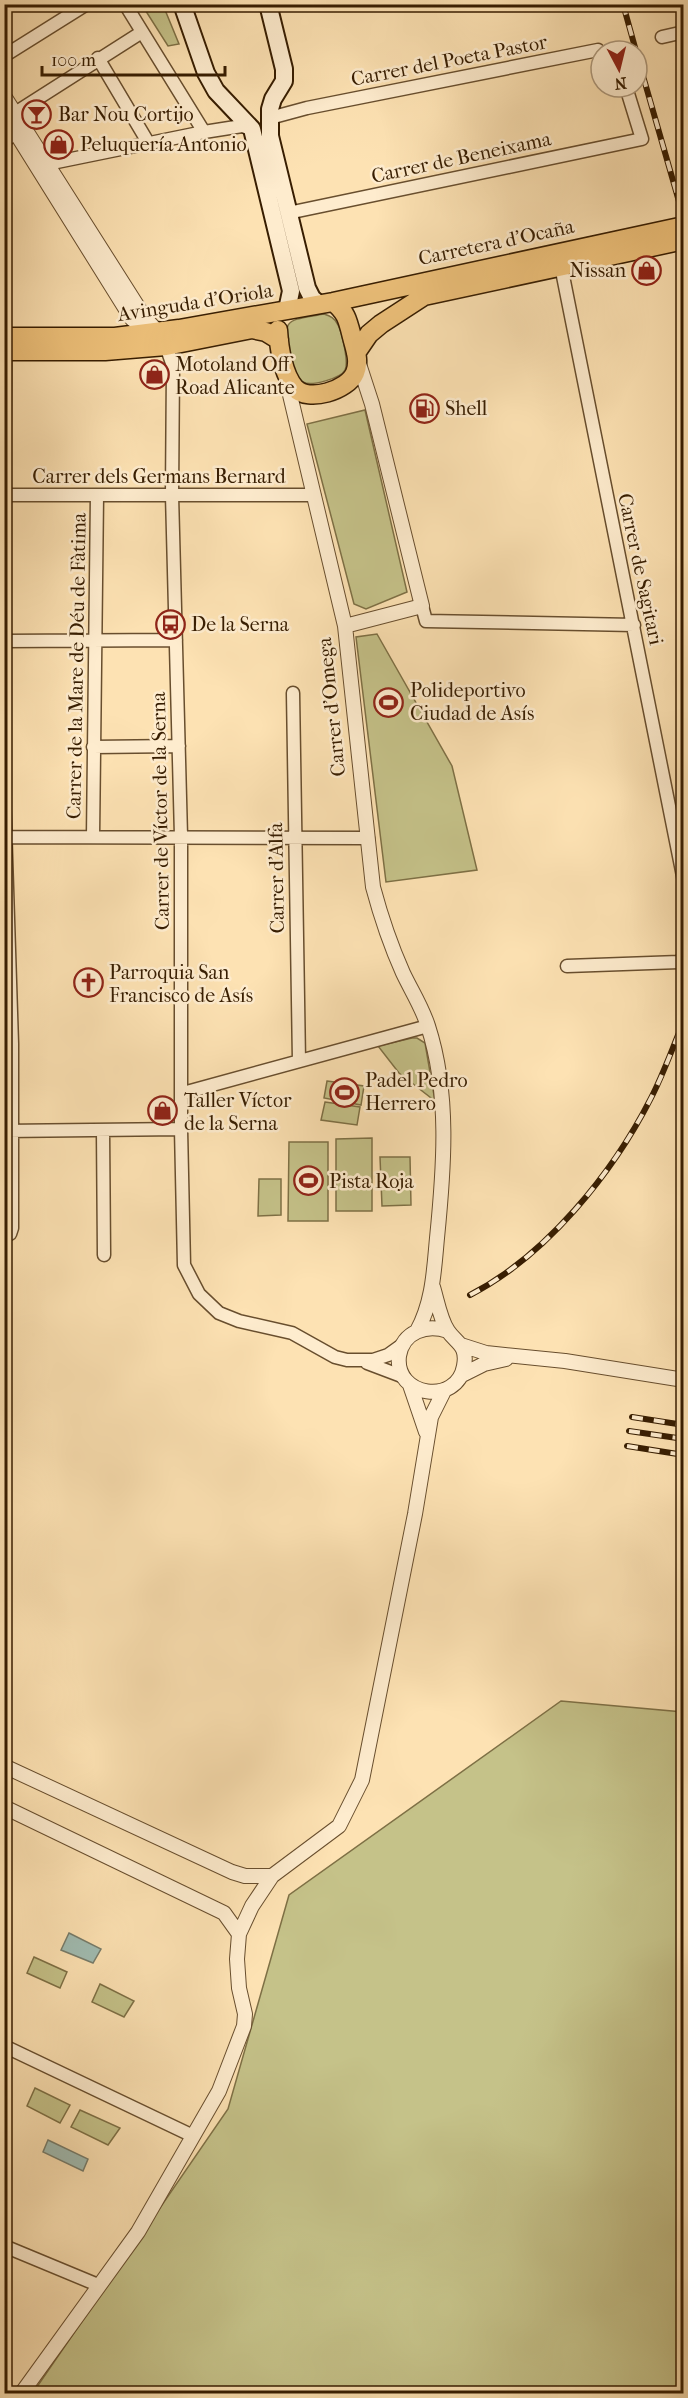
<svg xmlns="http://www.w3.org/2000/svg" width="688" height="2398" font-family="'IM FELL French Canon',serif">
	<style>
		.green { fill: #c5c289; stroke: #7e7045; stroke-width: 1.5 }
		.water { fill: #a1bdb3; stroke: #777d6c; stroke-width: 1.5 }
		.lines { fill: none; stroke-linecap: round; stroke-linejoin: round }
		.minor-casing { stroke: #684e2e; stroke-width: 15 }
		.tertiary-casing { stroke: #684e2e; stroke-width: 16 }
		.secondary-casing { stroke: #371d01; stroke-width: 20 }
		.primary-casing { stroke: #371d01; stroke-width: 21 }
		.minor { stroke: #feecce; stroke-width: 12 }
		.tertiary { stroke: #feecce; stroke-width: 14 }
		.secondary { stroke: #feecce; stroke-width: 16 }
		.primary { stroke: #eec17a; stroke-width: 18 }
		.rail-casing { stroke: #371d01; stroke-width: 6 }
		.rail { stroke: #feecce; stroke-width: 4; stroke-dasharray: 11; stroke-linecap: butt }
		.labels { text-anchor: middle; stroke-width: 5; stroke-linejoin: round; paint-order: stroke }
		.street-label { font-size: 20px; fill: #371d01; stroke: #feecce }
		.poi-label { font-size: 20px; fill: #371d01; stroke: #feecce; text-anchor: start }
	</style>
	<rect width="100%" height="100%" fill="#fde2b3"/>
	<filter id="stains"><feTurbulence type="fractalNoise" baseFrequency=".00333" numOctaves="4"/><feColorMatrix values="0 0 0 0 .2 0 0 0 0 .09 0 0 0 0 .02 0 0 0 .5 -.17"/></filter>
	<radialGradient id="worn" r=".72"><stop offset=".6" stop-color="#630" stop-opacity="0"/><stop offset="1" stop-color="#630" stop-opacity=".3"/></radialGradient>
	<path class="green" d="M142,5h21l16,39 -11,2z
		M324,314c6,2 11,4 14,11 4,7 11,38 7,45 -4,8 -34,17 -42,12 -8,-5 -10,-15 -12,-23 -9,-41 -7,-38 33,-45z
		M365,410l42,182 -41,17 -12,-5 -47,-180z
		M377,634l75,132 25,104 -91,12 -30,-245z
		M412,1038h5l8,5 10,58 -36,-28 -21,-27z
		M327,1081l37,5 -3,19 -37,-7z
		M325,1102l35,5 -3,18 -36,-5z
		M372,1138v73h-36v-72z
		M289,1142h39v79h-40z
		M380,1157h30l1,48 -29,1z
		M259,1179h22v36l-23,1z
		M561,1701l122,11v681l-651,1 196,-285 61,-214z
		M34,1957l33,15 -7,16 -33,-15z
		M100,1984l34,17 -10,16 -32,-15z
		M35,2088l35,17 -10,18 -33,-17z
		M80,2110l40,18 -12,17 -37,-18z"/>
	<path class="water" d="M69,1933l32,16 -8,14 -32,-13z
		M48,2140l40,19 -5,12 -40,-19z"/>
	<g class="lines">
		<defs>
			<path id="minor" d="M125,4l79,128
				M662,37l22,-5
				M4,56l83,-52
				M98,58l51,86
				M15,113l127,-81
				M270,118l37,-10 291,-58
				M4,141l12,-8
				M39,168l8,-4 157,-32 38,-6 10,3
				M288,213l354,-74 -16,-52
				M561,266l123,615
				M162,343l4,3 7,20 -1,129 9,341v293l3,136 15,29 20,19 20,8 53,12 43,24 12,3h26l15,-5 14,-10
				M4,495h310
				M4,507l1,-156
				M422,606l4,15 208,4
				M4,641l172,-1
				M293,693l6,368
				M93,747l86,-1
				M4,794l8,250v184l-2,6 -6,2
				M4,837l364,1
				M93,837l4,-342
				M567,966l112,-4 5,-6
				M183,1093l245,-67
				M4,1131l177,-2
				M103,1131l1,124
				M367,1363l37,14
				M4,2046l189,90
				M4,2246l94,39"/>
			<path id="tertiary" d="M4,96l141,222 13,14
				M4,114l128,205 17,12
				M289,380l1,15 55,231 28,261c8,30 17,57 30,86 8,17 19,34 25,53 22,68 16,142 9,212 -3,32 -4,64 -20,93
				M345,626l77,-20 -50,-202 -14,-43
				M433,1287c4,13 7,32 15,44 8,12 20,14 16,35 -7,40 -70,31 -65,-10 4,-25 28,-32 49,-25
				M461,1345l25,8 79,8 119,19
				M462,1375l22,-11 22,-5
				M410,1385l16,47
				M4,1766l228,106 13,4h27
				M4,1807l220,106 15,21
				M21,2394l117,-162 81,-141 25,-65 1,-12 -6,-26 -2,-29 2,-25 13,-28 20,-30 67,-50 23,-46 53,-266 16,-97 13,-26"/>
			<path id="secondary" d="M182,4l24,69 10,18 36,38 39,162 -4,19
				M268,4l16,65v12l-11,18 -3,10v27l37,152 5,10 7,6"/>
			<path id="primary" d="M278,330c1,17 5,45 17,58 13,15 53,2 60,-15 5,-12 0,-24 -3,-36 -4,-16 -6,-26 -19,-35
				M4,337h111l64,-8 154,-27 351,-76
				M4,351h101l61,-5 86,-17 14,3 13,8
				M356,353l13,-19 12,-10 43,-28 260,-56"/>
		</defs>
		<use href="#minor" class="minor-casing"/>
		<use href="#tertiary" class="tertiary-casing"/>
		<use href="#secondary" class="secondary-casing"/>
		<use href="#primary" class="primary-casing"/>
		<use href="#minor" class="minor"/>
		<use href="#tertiary" class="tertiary"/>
		<use href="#secondary" class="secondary"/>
		<use href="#primary" class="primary"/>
		<defs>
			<path id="rail" d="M623,4l13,47
				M637,55l47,164
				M470,1295c76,-39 143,-122 181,-197 13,-25 22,-52 33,-77
				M632,1417l52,8
				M629,1431l55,8
				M627,1446l57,9"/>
		</defs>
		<use href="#rail" class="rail-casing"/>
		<use href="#rail" class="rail"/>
	</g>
	<defs>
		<symbol id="bar-ring" viewBox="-11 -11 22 22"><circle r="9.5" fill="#feecce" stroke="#8f2418" stroke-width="1.5"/><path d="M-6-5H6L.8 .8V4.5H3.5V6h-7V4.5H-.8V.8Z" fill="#8f2418"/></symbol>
		<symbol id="shop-ring" viewBox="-11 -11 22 22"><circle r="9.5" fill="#feecce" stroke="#8f2418" stroke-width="1.5"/><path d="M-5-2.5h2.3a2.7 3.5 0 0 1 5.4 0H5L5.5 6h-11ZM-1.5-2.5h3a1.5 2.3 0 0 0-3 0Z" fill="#8f2418"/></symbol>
		<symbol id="fuel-ring" viewBox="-11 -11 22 22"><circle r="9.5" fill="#feecce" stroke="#8f2418" stroke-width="1.5"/><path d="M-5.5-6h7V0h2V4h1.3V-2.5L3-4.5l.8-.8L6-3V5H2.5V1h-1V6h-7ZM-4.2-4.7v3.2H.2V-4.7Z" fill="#8f2418"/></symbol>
		<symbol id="bus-ring" viewBox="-11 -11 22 22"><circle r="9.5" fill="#feecce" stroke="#8f2418" stroke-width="1.5"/><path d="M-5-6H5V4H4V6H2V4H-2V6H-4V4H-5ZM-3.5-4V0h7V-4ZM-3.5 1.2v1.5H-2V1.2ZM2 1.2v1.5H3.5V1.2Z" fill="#8f2418"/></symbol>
		<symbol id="stadium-ring" viewBox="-11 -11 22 22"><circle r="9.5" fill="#feecce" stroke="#8f2418" stroke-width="1.5"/><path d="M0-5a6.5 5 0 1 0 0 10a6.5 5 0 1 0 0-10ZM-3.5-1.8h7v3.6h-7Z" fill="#8f2418"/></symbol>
		<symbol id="church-ring" viewBox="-11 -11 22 22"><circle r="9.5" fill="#feecce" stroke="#8f2418" stroke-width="1.5"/><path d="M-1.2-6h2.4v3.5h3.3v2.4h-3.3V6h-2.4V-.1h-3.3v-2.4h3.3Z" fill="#8f2418"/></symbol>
	</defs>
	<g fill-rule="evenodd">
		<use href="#bar-ring" x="20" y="98" width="33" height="33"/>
		<use href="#shop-ring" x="42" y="128" width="33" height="33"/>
		<use href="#shop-ring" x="630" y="254" width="33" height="33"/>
		<use href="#shop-ring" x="138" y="358" width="33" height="33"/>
		<use href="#fuel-ring" x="408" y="392" width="33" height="33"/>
		<use href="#bus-ring" x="154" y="608" width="33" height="33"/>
		<use href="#stadium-ring" x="372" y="686" width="33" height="33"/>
		<use href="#church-ring" x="72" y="966" width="33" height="33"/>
		<use href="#stadium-ring" x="328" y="1076" width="33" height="33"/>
		<use href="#shop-ring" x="146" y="1094" width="33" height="33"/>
		<use href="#stadium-ring" x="292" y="1164" width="33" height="33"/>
	</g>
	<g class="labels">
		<g class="street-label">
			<text transform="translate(449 60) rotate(-11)" y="7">Carrer del Poeta Pastor</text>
			<text transform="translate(461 157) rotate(-12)" y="7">Carrer de Beneixama</text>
			<text transform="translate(496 242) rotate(-12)" y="7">Carretera d'Ocaña</text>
			<text transform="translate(195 302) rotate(-9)" y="7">Avinguda d'Oriola</text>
			<text x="159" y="483">Carrer dels Germans Bernard</text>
			<text transform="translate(641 569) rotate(78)" y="7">Carrer de Sagitari</text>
			<text transform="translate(76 666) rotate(-89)" y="7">Carrer de la Mare de Déu de Fàtima</text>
			<text transform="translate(331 707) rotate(-96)" y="7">Carrer d'Omega</text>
			<text transform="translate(160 811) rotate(-91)" y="7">Carrer de Víctor de la Serna</text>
			<text transform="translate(276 878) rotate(-91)" y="7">Carrer d'Alfa</text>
		</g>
		<g class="poi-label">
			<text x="58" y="121">Bar Nou Cortijo</text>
			<text x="80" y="151">Peluquería Antonio</text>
			<text x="626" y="277" text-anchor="end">Nissan</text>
			<text x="175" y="371">Motoland Off<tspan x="175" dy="23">Road Alicante</tspan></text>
			<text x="445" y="415">Shell</text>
			<text x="191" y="631">De la Serna</text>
			<text x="410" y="697">Polideportivo<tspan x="410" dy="23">Ciudad de Asís</tspan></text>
			<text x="109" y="979">Parroquia San<tspan x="109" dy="23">Francisco de Asís</tspan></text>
			<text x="365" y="1087">Padel Pedro<tspan x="365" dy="23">Herrero</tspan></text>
			<text x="184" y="1107">Taller Víctor<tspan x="184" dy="23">de la Serna</tspan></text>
			<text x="329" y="1188">Pista Roja</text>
		</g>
	</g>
	<rect width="688" height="2398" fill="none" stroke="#fde2b3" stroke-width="24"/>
	<rect x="6" y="6" width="676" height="2386" fill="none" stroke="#371d01" stroke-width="3"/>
	<rect x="12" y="12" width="664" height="2374" fill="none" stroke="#371d01" stroke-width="1.5"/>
	<g transform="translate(619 69) rotate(173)"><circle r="28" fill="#feecce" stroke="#ae997c" stroke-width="1.5"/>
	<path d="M0-4.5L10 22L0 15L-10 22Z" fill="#8f2418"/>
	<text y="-9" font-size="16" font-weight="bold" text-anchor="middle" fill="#371d01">N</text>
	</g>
	<path d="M42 66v9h183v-9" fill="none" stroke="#371d01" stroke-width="3"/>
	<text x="51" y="66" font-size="18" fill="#371d01" stroke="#feecce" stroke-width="4.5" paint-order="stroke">100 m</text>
	<rect width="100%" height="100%" filter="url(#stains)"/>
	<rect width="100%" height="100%" fill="url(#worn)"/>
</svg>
